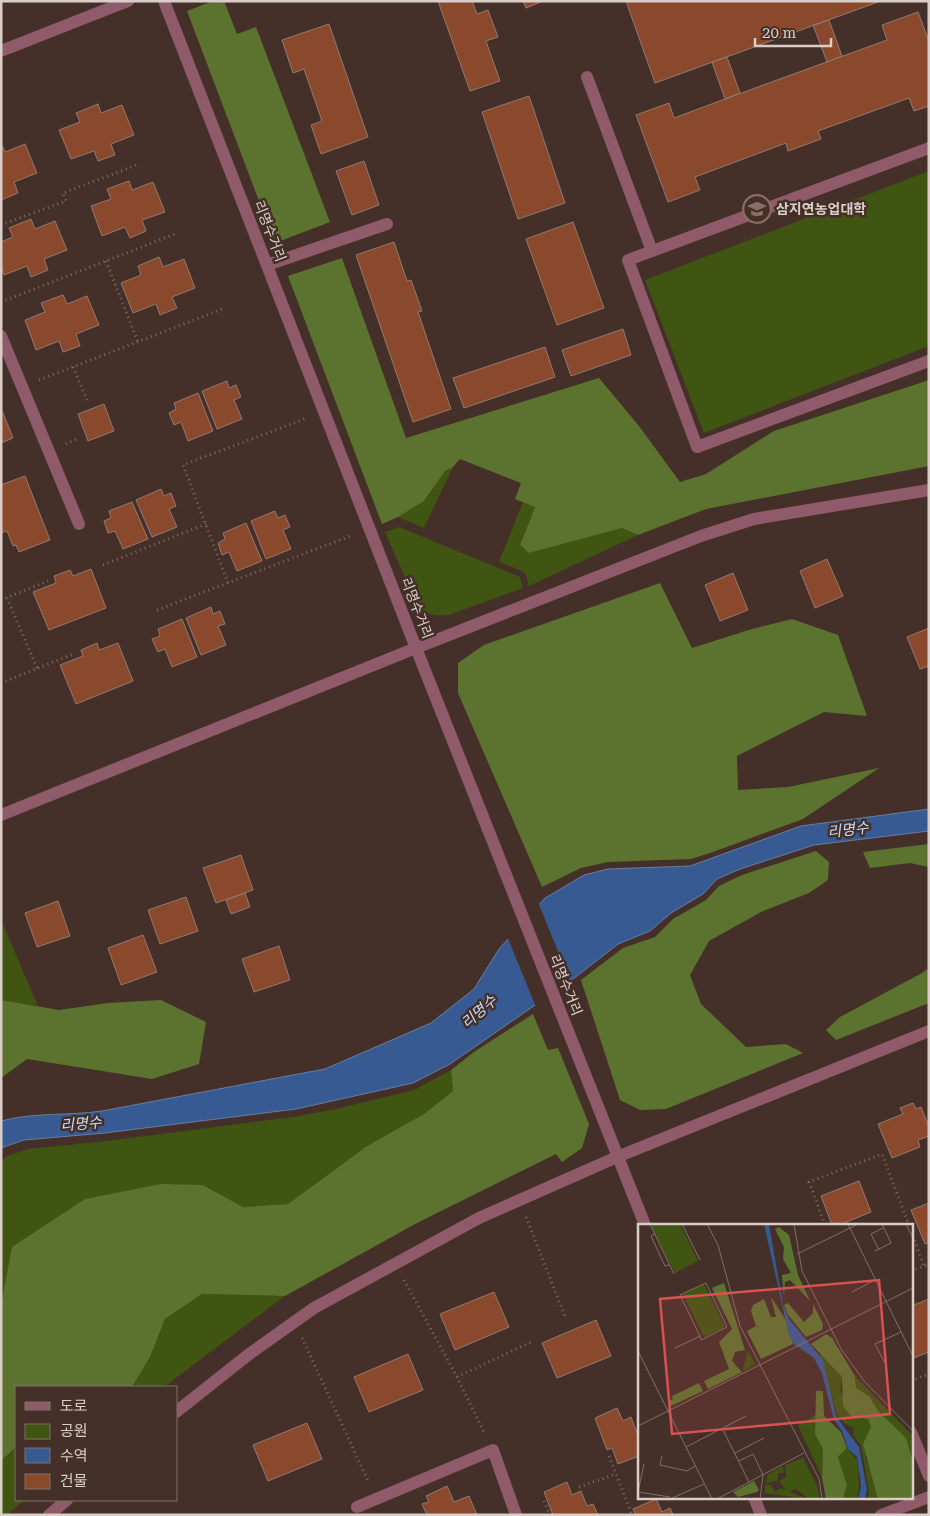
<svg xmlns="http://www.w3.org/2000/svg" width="930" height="1516" font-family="'Roboto Serif','Noto Sans KR',serif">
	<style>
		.green { fill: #3f5511 }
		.forest { fill: #5b732f }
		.water { fill: #365a91; stroke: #687da2 }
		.pier { fill: #443028 }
		.building { fill: #8a492c; stroke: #917a70 }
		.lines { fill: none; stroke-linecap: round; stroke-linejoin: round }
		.path { stroke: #7d6c65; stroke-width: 3; stroke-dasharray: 1 4; stroke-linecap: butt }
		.minor { stroke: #8f5b6b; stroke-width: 12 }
		.labels { text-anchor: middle; stroke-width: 5; stroke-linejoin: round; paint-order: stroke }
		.poi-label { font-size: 14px; font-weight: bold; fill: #dbcec9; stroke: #443028; text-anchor: start }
		.street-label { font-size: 14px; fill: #dbcec9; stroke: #443028 }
		.water-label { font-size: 15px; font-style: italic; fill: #c5dbfc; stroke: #443028 }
		.inset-road { fill: none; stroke: #806f68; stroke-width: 1 }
		.view { fill: #d75250; fill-opacity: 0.15; stroke: #d75250; stroke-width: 2.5 }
		.inset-edge { fill: none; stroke: #dbcec9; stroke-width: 2.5 }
	</style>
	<rect width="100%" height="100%" fill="#443028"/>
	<path class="green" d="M929,171v175l-225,87 -59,-153z
		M453,467l-29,61 -26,-11 26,-16 21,-30z
		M523,502l12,4 -15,39 9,8 93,-25 16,7 -109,51 -3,-11 -4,-4 -23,-9z
		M399,527l121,50 3,11 -74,27c-13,1 -21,0 -31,-8l-33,-75z
		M1,920l37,86 -37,-6z
		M451,1070l2,21 -29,23 -57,32 -79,58 -45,3 -40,-22 -201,118 -1,2v-144l6,-5 21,-7 78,-8 187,-24 43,-8 78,-19z
		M202,1294l83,2 -121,91h-32l18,-30 15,-38z
		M16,1447v53h8l-17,15h-6v-54z"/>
	<path class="forest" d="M213,1h11l13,33 19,-7 74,195 -55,21 -88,-232z
		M342,258l64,180 193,-60 40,48 41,56 26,-8 68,-43 155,-51v86l-223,43 -68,26 -16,-7 -93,25 -9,-8 15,-38 -20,-8 6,-16 -61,-24 -7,8 -8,4 -21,30 -26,16 -16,7 -94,-248z
		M660,583l32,65 60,-19 40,-10 46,16 29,81 -43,-4 -87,44 1,34 50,-3 91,-19 -76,51 -90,33 -22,7 -83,3 -27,6 -39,19 -84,-194v-30l26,-18z
		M929,844v23l-19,-4 -40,5 -7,-16z
		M816,851l13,11 -1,18 -19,13 -48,19 -52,29 -19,34 11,29 45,43 40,-3 17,9 -137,56 -26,1 -20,-10 -39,-120 42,-32 32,-11 18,-18 33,-19 13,-14 23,-11z
		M929,968v35l-93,37 -10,-10 14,-13 82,-44z
		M1,1000l58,10 49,-7 53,-3 45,22 -7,42 -47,15 -125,-20 -26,19z
		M533,1014l15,36 10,-2 31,76 -7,24 -20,14 -6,-8 -139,69 -132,73 -83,-2 -37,25 -15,38 -18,30h-116v60l-15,14v-156l11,-58 73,-48 76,-15 42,1 40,22 45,-3 79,-58 57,-32 29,-23 -2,-21 23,-18z"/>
	<path class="water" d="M929,809v22l-115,14 -74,24 -23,10 -14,15 -32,19 -21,18 -32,13 -41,32 -127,88 -37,19 -117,26 -191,24 -81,7 -23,8v-27c34,-9 67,-5 101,-10l223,-42 106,-46 43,-34 25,-40 46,-51 39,-23 24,-6 82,-3 111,-40z"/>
	<path class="pier" d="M538,902l33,81 -35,24 -29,-71z"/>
	<path class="building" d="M438,1h34l5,13 11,-4 10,27 -12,4 14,40 -30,10z
		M523,1h20l-17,7z
		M626,1h251l1,1 -223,81z
		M918,12l11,30v64l-15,5 -5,-13 -91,33 3,8 -33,12 -2,-8 -91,34 5,13 -32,12 -32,-87 33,-12 5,15 51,-19 162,-59 -5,-15z
		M829,20l13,36 -15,6 -14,-37z
		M329,24l39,113 -47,17 -10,-29 11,-4 -18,-52 -11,4 -11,-33z
		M727,57l13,36 -15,6 -13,-37z
		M529,96l36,107 -47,16 -36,-107z
		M98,104l3,9 21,-8 12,30 -23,9 4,11 -17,6 -4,-10 -23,8 -12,-29 21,-8 -4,-9z
		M1,143l4,9 20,-8 12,29 -23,9 4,11 -17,7z
		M364,161l15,44 -27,10 -16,-44z
		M129,181l3,9 21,-8 12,30 -23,8 4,11 -16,7 -5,-11 -23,9 -11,-30 20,-7 -4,-10z
		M31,219l4,10 20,-8 12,29 -23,9 4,11 -17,7 -4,-11 -23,9 -3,-9v-24l12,-5 -4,-9z
		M573,222l31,86 -47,17 -31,-86z
		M394,242l13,39 4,-1 11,31 -4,1 33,97 -38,13 -57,-167z
		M159,257l4,10 21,-8 11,29 -23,9 5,11 -17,7 -4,-11 -23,9 -12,-30 20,-8 -3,-9z
		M63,295l4,9 20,-8 12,29 -23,9 4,12 -17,6 -4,-11 -23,9 -11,-30 20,-8 -4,-9z
		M623,329l8,26 -60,21 -9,-26z
		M545,347l10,30 -91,31 -11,-30z
		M227,381l2,7 7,-3 5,12 -7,3 8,19 -25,10 -15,-38z
		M198,393l15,38 -25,10 -7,-19 -7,3 -5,-12 7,-4 -2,-6z
		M104,404l10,27 -26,10 -10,-27z
		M1,408l12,30 -12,5z
		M25,476l25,64 -31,12 -3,-7 -3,1 -6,-15 -6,2v-48z
		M161,489l3,7 7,-3 5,13 -7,3 8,18 -25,10 -16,-37z
		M132,502l16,37 -25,10 -8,-18 -7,2 -4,-12 7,-3 -2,-7z
		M275,511l3,7 7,-3 5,12 -7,3 8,19 -25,10 -15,-38z
		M246,523l16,38 -25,10 -8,-19 -7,3 -4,-12 7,-4 -2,-6z
		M827,559l16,37 -28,12 -15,-37z
		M91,569l15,39 -57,22 -16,-38 23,-9 -2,-7 16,-6 3,6z
		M733,573l15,37 -28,11 -15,-36z
		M211,607l2,7 7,-3 5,13 -7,2 8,19 -25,10 -15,-37z
		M182,619l15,38 -25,10 -7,-18 -7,3 -6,-13 8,-3 -2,-7z
		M929,628v38l-9,3 -13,-32z
		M97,643l2,7 19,-7 15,38 -57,23 -16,-39 23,-9 -2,-6z
		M241,855l12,35 -37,13 -13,-35z
		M245,893l5,14 -19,7 -5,-14z
		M186,897l12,34 -38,13 -12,-34z
		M58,901l12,35 -33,11 -12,-34z
		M143,935l14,37 -36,13 -13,-37z
		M279,946l11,34 -36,12 -12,-33z
		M913,1103l3,6 5,-2 8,20v9l-11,4 2,7 -28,11 -14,-34 25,-10 -3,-6z
		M859,1181l12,31 -32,13h-7l-11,-29z
		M929,1203v39l-4,2 -14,-34z
		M494,1292l15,35 -54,23 -15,-36z
		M929,1299v53l-18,7v-53z
		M596,1320l15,36 -54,22 -15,-35z
		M408,1354l15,36 -54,22 -15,-35z
		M617,1408l6,13 8,-4 6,16 2,-1v24l-21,8 -6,-16 -5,2 -12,-32z
		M307,1423l15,36 -54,22 -15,-36z
		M567,1482l5,13 9,-4 6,15 6,-2 5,11h-45l-9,-23z
		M447,1486l7,16 15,-6 8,19h-50l-5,-11 7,-2 -3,-6z
		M656,1499l6,13 8,-4 3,7h-37l-3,-6z"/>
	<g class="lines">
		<path class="path" d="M1,225l65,-24 -3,-8 74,-28
			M106,261l32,81
			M1,302l174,-68
			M73,367l14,33
			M39,380l186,-72
			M66,444l13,-6
			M103,565l103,-41
			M228,583l-45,-118 124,-47
			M7,598l30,70
			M1,600l47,-19
			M157,610l196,-75
			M1,683l72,-29
			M526,1217l40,102
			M825,1225l-16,-43 73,-28 27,71
			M911,1231l13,35
			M911,1271l18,-7
			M404,1280l53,97 28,57
			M302,1338l67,145
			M457,1377l74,-35
			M911,1381l18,-7
			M609,1456l23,59
			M579,1487l37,-13
			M544,1501l6,14"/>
		<path class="minor" d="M164,1l252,647 229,577
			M1,51l127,-50
			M587,77l65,174
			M929,148l-301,112 69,187 232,-86
			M267,265l120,-41
			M1,336l78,188
			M1,815l415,-167 285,-112 53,-17 175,-29
			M176,1412l72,-57 66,-47 165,-90 138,-61 312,-126
			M911,1432l18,44
			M754,1497l7,18
			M357,1507l136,-57 23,65
			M49,1515l18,-15
			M881,1515l48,-18"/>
	</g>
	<defs>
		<symbol id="university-ring" viewBox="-11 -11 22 22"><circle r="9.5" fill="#443028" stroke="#8d6e63" stroke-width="1.5"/><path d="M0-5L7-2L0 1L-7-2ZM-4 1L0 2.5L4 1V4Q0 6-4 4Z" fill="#8d6e63"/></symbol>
	</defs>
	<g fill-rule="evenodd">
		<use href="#university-ring" x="741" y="193" width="32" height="32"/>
	</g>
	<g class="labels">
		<g class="poi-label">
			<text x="776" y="214">삼지연농업대학</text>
		</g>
		<g class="street-label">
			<text transform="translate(270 231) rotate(69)" y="5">리명수거리</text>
			<text transform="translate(417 608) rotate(69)" y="5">리명수거리</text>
			<text transform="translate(566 985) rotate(68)" y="5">리명수거리</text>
		</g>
		<g class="water-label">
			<text transform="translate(848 830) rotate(-7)" y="5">리명수</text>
			<text transform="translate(479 1012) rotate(-41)" y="5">리명수</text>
			<text transform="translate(81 1124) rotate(-5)" y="5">리명수</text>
		</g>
	</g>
	<g transform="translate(638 1224)">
		<rect width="275" height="275" fill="#443028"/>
		<path d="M17,0h25l18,37 -23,12 -24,-47zM66,60l21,43 -21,10 -21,-43zM110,127l7,13 -11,7 -1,-2zM185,130l19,23 -2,12 11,27 17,3 4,8 -7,12 1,21 7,13 5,26h-11l2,-6 -8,-48 -8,-10 1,-7 -9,-4 -8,-9 -17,-60zM217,152l58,60v25l-7,-22 -28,-28 -8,-14 -10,-4 -4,-5zM178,191l-1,19 8,15 -1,29 -24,-53zM209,224l10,12 2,26 -2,13h-14l4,-14 -9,-28zM165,234l14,27 3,14h-11l-13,-10 -8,3 -9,-11 7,-4 -1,-12zM145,242l1,7h-6v8l-13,2 3,-9zM127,260l6,1 4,7 6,-4 26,11 -42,-6z" fill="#3f5511"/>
		<path d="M141,3l10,8 9,40 12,26 -20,-21 -5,2 -1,16 -2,-23 9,-2 -8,-14 1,-12 -9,-18zM86,59l21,67 -10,2 -3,9 10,11 -34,17 -4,-8 25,-12 -10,-27 13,-13 -20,-41zM133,73l15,23 7,24 -32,15 -14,-28 9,-5 -5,-15 2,-6 11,-6 7,18h5zM150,79l16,19 9,-9v-9l10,20 -1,6 -16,7 -18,-22 -4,-10zM188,110l6,4 23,38 1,12 14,9 8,14 28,27 7,23v38h-35l-15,-55 8,-17 -3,-8 -17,-3 -8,-10 -1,-29 -31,-33zM61,159l4,8 -32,15 -3,-5 5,-2 -1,-3zM178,167h7l1,25 17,16 6,16 -9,9 9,28 -4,14h-17l-4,-21 1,-29 -8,-15zM116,257l5,9 -2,2 -19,5 -5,-5z" fill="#5b732f"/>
		<path d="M126,0h5l14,81 6,14 34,41 13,56 23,31 8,43 -2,9h-7l3,-13 -4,-29 -9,-8 -6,-18 -8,-11 -12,-47 -8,-15 -20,-14 -5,-9z" fill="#365a91"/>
		<path class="inset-road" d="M12,0l24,50M44,0l18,36M69,0l11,21 22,81 79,153 3,20M156,0l8,47 39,78 23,32 49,50M210,0l65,132M268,0l7,14M17,10l-4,2 14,30 4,-1M241,26l-8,-16 12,-6M237,27l16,-8 -9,-19M159,30l61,-30M214,68l23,-12M37,124l25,-12 -20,-41 26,-12 21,44 -26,13 -1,-4M0,127l74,148M247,139l-10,-19 26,-12M0,202l275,-138M84,204l27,54M48,223l60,-31M97,229l29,-15M24,232l-2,9 27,6 8,-5M101,237l14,-7 10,21 -3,24M0,268l32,5M0,268l6,-28M32,275l34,-15M79,275l87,-46"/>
		<path class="view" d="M241,56l11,134 -218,20 -12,-135z"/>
		<rect width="275" height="275" class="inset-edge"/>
	</g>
	<rect width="930" height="1516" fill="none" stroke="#dbcec9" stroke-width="5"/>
	<rect x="15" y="1386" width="162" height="115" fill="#443028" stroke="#806f68"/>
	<rect x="25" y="1402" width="25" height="8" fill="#8f5b6b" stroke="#806f68"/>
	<text x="60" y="1411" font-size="15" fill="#dbcec9">도로</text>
	<rect x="25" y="1424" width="25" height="15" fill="#3f5511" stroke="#806f68"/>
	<text x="60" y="1436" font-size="15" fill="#dbcec9">공원</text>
	<rect x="25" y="1448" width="25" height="15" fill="#365a91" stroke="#806f68"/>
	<text x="60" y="1461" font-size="15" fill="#dbcec9">수역</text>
	<rect x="25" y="1474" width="25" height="15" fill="#8a492c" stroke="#806f68"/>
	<text x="60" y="1486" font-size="15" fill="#dbcec9">건물</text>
	<path d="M755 38v8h76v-8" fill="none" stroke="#dbcec9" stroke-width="2.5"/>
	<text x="762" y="38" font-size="15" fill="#dbcec9" stroke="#443028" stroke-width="4" paint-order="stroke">20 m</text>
</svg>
